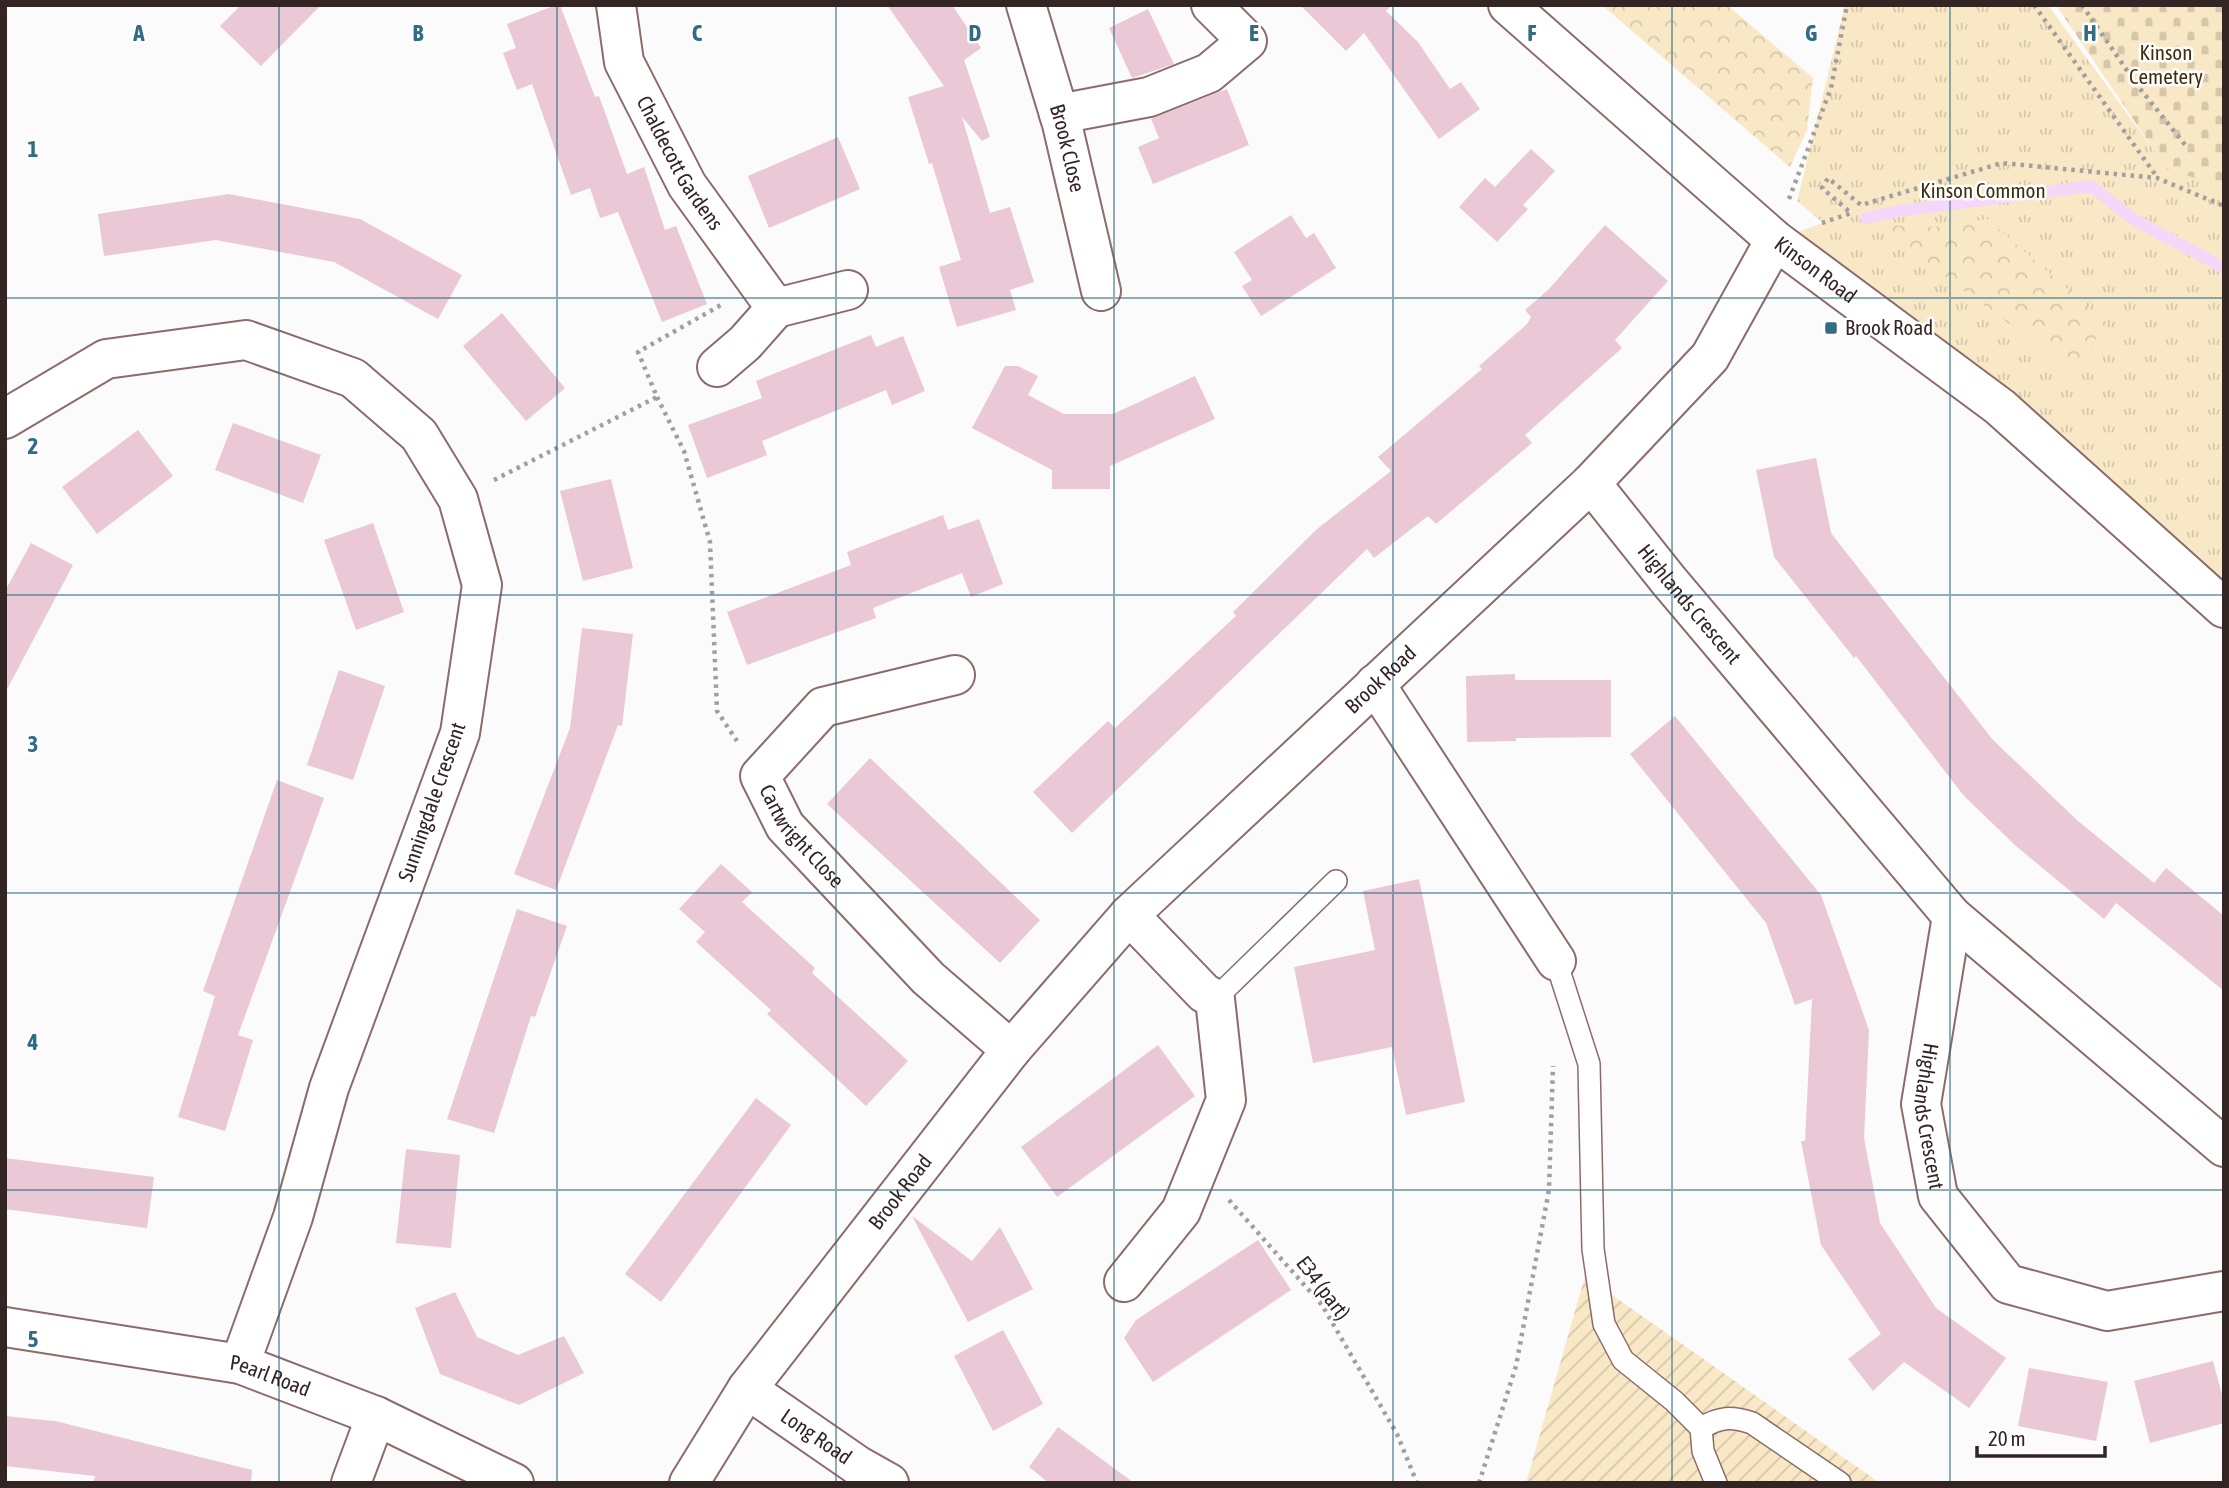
<svg xmlns="http://www.w3.org/2000/svg" width="2229" height="1488" font-family="'Asap Condensed',sans-serif">
	<style>
		.grass { fill: url(#grass-tufts) }
		.forest { fill: url(#forest-crowns) }
		.cemetery { fill: url(#cemetery-stones) }
		.garden { fill: url(#garden-furrows) }
		.lines { fill: none; stroke-linecap: round; stroke-linejoin: round }
		.stream { stroke: #f5d7fa; stroke-width: 12 }
		.building { fill: #eac8d5 }
		.lane-casing { stroke: #8c6c69; stroke-width: 24 }
		.street-casing { stroke: #8c6c69; stroke-width: 42 }
		.secondary-casing { stroke: #8c6c69; stroke-width: 42 }
		.path { stroke: #a49e9e; stroke-width: 4.5; stroke-dasharray: 3.5 5; stroke-linecap: butt }
		.lane { stroke: #fff; stroke-width: 21 }
		.street { stroke: #fff; stroke-width: 38 }
		.secondary { stroke: #fff; stroke-width: 38 }
		.grid { fill: none; stroke: #316b84; stroke-width: 2; stroke-opacity: 0.55 }
		.poi-dot { fill: #316b84; stroke: #fff; stroke-width: 2.5 }
		.labels { text-anchor: middle; stroke-width: 5; stroke-linejoin: round; paint-order: stroke }
		.park-label { font-size: 21px; fill: #3d2e0d; stroke: #fff }
		.street-label { font-size: 21px; fill: #332524; stroke: #fff }
		.poi-label { font-size: 21px; fill: #332524; stroke: #fff; text-anchor: start }
		.grid-label { font-size: 23px; text-anchor: middle; font-weight: bold; fill: #316b84; stroke: #fff; stroke-width: 5; stroke-linejoin: round; paint-order: stroke }
	</style>
	<defs>
		<pattern id="grass-tufts" width="24" height="20" patternUnits="userSpaceOnUse" patternTransform="scale(1.75)"><rect width="24" height="20" fill="#f9e8c6"/><path d="M3 7l-1-3M5 7V3M7 7l1-3M15 17l-1-3M17 17v-4M19 17l1-3" fill="none" stroke="#d6c7aa"/></pattern>
		<pattern id="forest-crowns" width="20" height="18" patternUnits="userSpaceOnUse" patternTransform="scale(1.75)"><rect width="20" height="18" fill="#f9e8c6"/><path d="M2 6a3 3 0 1 1 6 0M12 15a3 3 0 1 1 6 0" fill="none" stroke="#d6c7aa"/></pattern>
		<pattern id="cemetery-stones" width="16" height="16" patternUnits="userSpaceOnUse" patternTransform="scale(1.75)"><rect width="16" height="16" fill="#f9e8c6"/><path d="M2 7V4a2 2 0 0 1 4 0v3zM10 15v-3a2 2 0 0 1 4 0v3z" fill="#d6c7aa"/></pattern>
		<pattern id="garden-furrows" width="10" height="10" patternUnits="userSpaceOnUse" patternTransform="scale(1.75)"><rect width="10" height="10" fill="#f9e8c6"/><path d="M-1 1l2-2M0 10L10 0M9 11l2-2" fill="none" stroke="#d6c7aa"/></pattern>
	</defs>
	<rect width="100%" height="100%" fill="#fbfbfb"/>
	<path class="grass" d="M1845,5h203l110,151 66,23v429l-449,-368 48,-17 -26,-22z"/>
	<path class="forest" d="M1602,5h125l86,73 -6,52 -17,37z
		M1987,219l121,105 -37,46 -195,-145 59,2z"/>
	<path class="cemetery" d="M2056,5h168v183l-58,-20z"/>
	<path class="garden" d="M1585,1276l295,207h-354z"/>
	<g class="lines">
		<path class="stream" d="M1866,218l32,-7 193,-25 42,33 91,49"/>
	</g>
	<path class="building" d="M241,5h80l-60,61 -41,-40z
		M556,5h4l35,92 4,-1 28,78 17,-7 21,63 11,-4 31,78 -45,18 -44,-110 -18,6 -10,-30 -19,7 -39,-111 -15,6 -14,-37 13,-5 -9,-24z
		M887,5h65l29,43 -17,12 26,77 -8,4 -20,-24 28,96 20,-6 24,75 -24,8 6,20 -59,17 -18,-60 22,-7 -29,-97 -3,1 -21,-67 36,-11z
		M1300,5h92l-6,6 32,31 32,47 11,-7 19,27 -41,30 -75,-106 -18,18z
		M1148,9l26,55 -42,14 -23,-50z
		M1227,89l22,56 -96,39 -15,-37 21,-9 -8,-19z
		M838,137l22,52 -91,39 -21,-52z
		M1531,149l24,22 -32,34 5,4 -31,33 -38,-35 26,-29 10,9z
		M229,194l131,25 102,56 -24,44 -104,-57 -118,-22 -112,16 -6,-42z
		M1291,215l15,23 8,-5 22,35 -75,48 -19,-30 10,-6 -18,-28z
		M1605,225l63,56 -53,59 7,8 -97,87 7,8 -96,81 -8,-8 -54,42 -7,-9 -295,284 -39,-41 75,-71 7,7 121,-112 -3,-4 84,-83 74,-58 -13,-14 104,-88 -3,-3 48,-42 4,-7 -6,-7 24,-21z
		M502,313l63,75 -39,33 -63,-75z
		M871,335l5,12 27,-11 22,55 -33,14 -6,-15 -124,51 5,14 -60,23 -19,-53 74,-27 -6,-17z
		M1005,366h13l20,10 -10,19 36,19h49l82,-38 20,43 -105,47v23h-58v-19l-80,-42z
		M233,423l88,32 -18,48 -88,-33z
		M138,430l35,46 -76,58 -35,-47z
		M1816,458l15,75 162,207 85,81 76,62 12,-15 58,48v75l-108,-88 -12,16 -88,-73 -52,-50 -108,-140 -2,2 -80,-101 -18,-87z
		M611,479l22,89 -50,13 -23,-90z
		M943,515l5,15 31,-11 24,65 -32,13 -9,-24 -89,35 3,10 -129,47 -20,-53 124,-47 -4,-13z
		M373,523l31,89 -48,18 -32,-90z
		M31,543l42,22 -68,128v-102z
		M582,628l51,6 -11,92 -4,-1 -62,165 -42,-16 56,-146z
		M339,670l46,16 -32,94 -46,-15z
		M1515,674v6h96v57l-95,1v3l-49,1 -1,-66z
		M1675,716l146,179 48,135 -5,108 16,85 56,85 70,50 -37,50 -65,-46 -31,29 -25,-32 33,-25 -60,-89 -20,-104h4l7,-142 -17,6 -29,-82 -136,-169z
		M870,758l170,162 -40,43 -173,-159z
		M277,780l47,18 -86,237 15,5 -28,91 -47,-14 37,-121 -12,-5z
		M721,864l31,28 -10,10 73,66 -3,5 96,88 -42,45 -99,-92 4,-4 -75,-68 9,-10 -26,-23z
		M1419,879l46,223 -59,13 -14,-68 -79,16 -19,-96 81,-17 -12,-59z
		M517,909l50,17 -32,91 -4,-1 -37,117 -47,-14z
		M1158,1045l37,51 -138,101 -36,-50z
		M756,1098l35,27 -130,177 -36,-28z
		M406,1149l54,6 -9,93 -55,-5z
		M5,1158l149,19 -7,51 -142,-19z
		M912,1216l60,45 28,-34 33,62 -65,33z
		M1258,1240l33,50 -138,92 -29,-44 12,-18z
		M455,1292l22,45 41,18 46,-19 20,37 -65,32 -79,-31 -25,-66z
		M1003,1330l40,74 -50,27 -39,-75z
		M2213,1361l11,41v21l-74,20 -16,-62z
		M2029,1368l79,14 -12,59 -78,-15z
		M5,1416l50,5 197,49 -1,13h-158l2,-7 -90,-10z
		M1058,1427l76,56h-85l-20,-16z"/>
	<g class="lines">
		<defs>
			<path id="lane" d="M1556,961l33,103 4,185 11,75 19,36 51,41 27,27 2,23 13,32
				M1215,999l121,-118
				M1701,1428c19,-11 30,-12 51,-5l88,60"/>
			<g id="street">
				<path id="s1" d="M616,5l8,57 63,123 89,123"/>
				<path id="s2" d="M1026,5l36,119 39,167"/>
				<path d="M1059,114l90,-17 60,-24 38,-32 -36,-36"/>
				<path d="M717,367l28,-24 31,-35 72,-18"/>
				<path d="M5,419l101,-60 140,-19 107,38 66,57 39,64 24,86 -22,148 -131,355 -36,129 -53,147"/>
				<path id="s3" d="M1591,483l78,98 283,335 272,231"/>
				<path id="s4" d="M955,675l-132,32 -63,69 25,50 143,152 83,72"/>
				<path d="M1375,684l181,277"/>
				<path id="s5" d="M1952,916l-31,188 17,92 70,88 99,27 117,-20"/>
				<path d="M1124,1282l57,-71 45,-111 -11,-101 -11,-6 -75,-78"/>
				<path id="s6" d="M5,1327l235,37 136,52 138,67"/>
				<path id="s7" d="M747,1389l110,76 32,18"/>
				<path d="M351,1483l25,-67"/>
				<path id="s8" d="M689,1483l58,-94 264,-339 118,-135 462,-432 119,-126 65,-117"/>
			</g>
			<g id="secondary">
				<path id="s9" d="M1508,5l267,235 225,167 224,201"/>
			</g>
		</defs>
		<use href="#lane" class="lane-casing"/>
		<use href="#street" class="street-casing"/>
		<use href="#secondary" class="secondary-casing"/>
		<path class="path" d="M2034,5l123,172
			M2082,5l55,80 49,61
			M1789,199l42,-111 16,-83
			M1822,223l29,-10 -29,-25 6,-10 33,27 141,-42 155,15 67,28
			M657,397l27,54 26,91 7,169 20,30
			M494,480l163,-83 -19,-45 83,-47
			M1229,1200l93,105 75,129 20,49
			M1479,1483l37,-117 33,-176 4,-124"/>
		<use href="#lane" class="lane"/>
		<use href="#street" class="street"/>
		<use href="#secondary" class="secondary"/>
	</g>
	<path class="grid" d="M279,5v1478M557,5v1478M836,5v1478M1114,5v1478M1393,5v1478M1672,5v1478M1950,5v1478M5,298h2219M5,595h2219M5,893h2219M5,1190h2219"/>
	<rect class="poi-dot" x="1824" y="321" width="14" height="14" rx="3.5"/>
	<g class="labels">
		<g class="park-label">
			<text x="2166" y="60">Kinson<tspan x="2166" dy="24">Cemetery</tspan></text>
			<text x="1983" y="198">Kinson Common</text>
		</g>
		<g class="street-label">
			<text dy="7" stroke="none"><textPath href="#s2" startOffset="149">Brook Close</textPath></text>
			<text dy="7" stroke="none"><textPath href="#s1" startOffset="173">Chaldecott Gardens</textPath></text>
			<text dy="7" stroke="none"><textPath href="#s9" startOffset="406">Kinson Road</textPath></text>
			<text dy="7" stroke="none"><textPath href="#s3" startOffset="156">Highlands Crescent</textPath></text>
			<text dy="7" stroke="none"><textPath href="#s8" startOffset="1064">Brook Road</textPath></text>
			<text transform="translate(432 802) rotate(-71)" y="7">Sunningdale Crescent</text>
			<text dy="7" stroke="none"><textPath href="#s4" startOffset="303">Cartwright Close</textPath></text>
			<text dy="7" stroke="none"><textPath href="#s5" startOffset="203">Highlands Crescent</textPath></text>
			<text dy="7" stroke="none"><textPath href="#s8" startOffset="360">Brook Road</textPath></text>
			<text transform="translate(1323 1288) rotate(53)" y="7">E34 (part)</text>
			<text dy="7" stroke="none"><textPath href="#s6" startOffset="270">Pearl Road</textPath></text>
			<text dy="7" stroke="none"><textPath href="#s7" startOffset="84">Long Road</textPath></text>
		</g>
		<g class="poi-label">
			<text x="1845" y="335">Brook Road</text>
		</g>
	</g>
	<g class="grid-label">
		<text x="139" y="41">A</text>
		<text x="418" y="41">B</text>
		<text x="697" y="41">C</text>
		<text x="975" y="41">D</text>
		<text x="1254" y="41">E</text>
		<text x="1532" y="41">F</text>
		<text x="1811" y="41">G</text>
		<text x="2090" y="41">H</text>
		<text x="33" y="157">1</text>
		<text x="33" y="454">2</text>
		<text x="33" y="752">3</text>
		<text x="33" y="1050">4</text>
		<text x="33" y="1347">5</text>
	</g>
	<rect width="2229" height="1488" fill="none" stroke="#332524" stroke-width="14"/>
	<path d="M1977 1446v10h128v-10" fill="none" stroke="#332524" stroke-width="3.5"/>
	<text x="1988" y="1446" font-size="21" fill="#332524" stroke="#ffffff" stroke-width="5" paint-order="stroke">20 m</text>
</svg>
